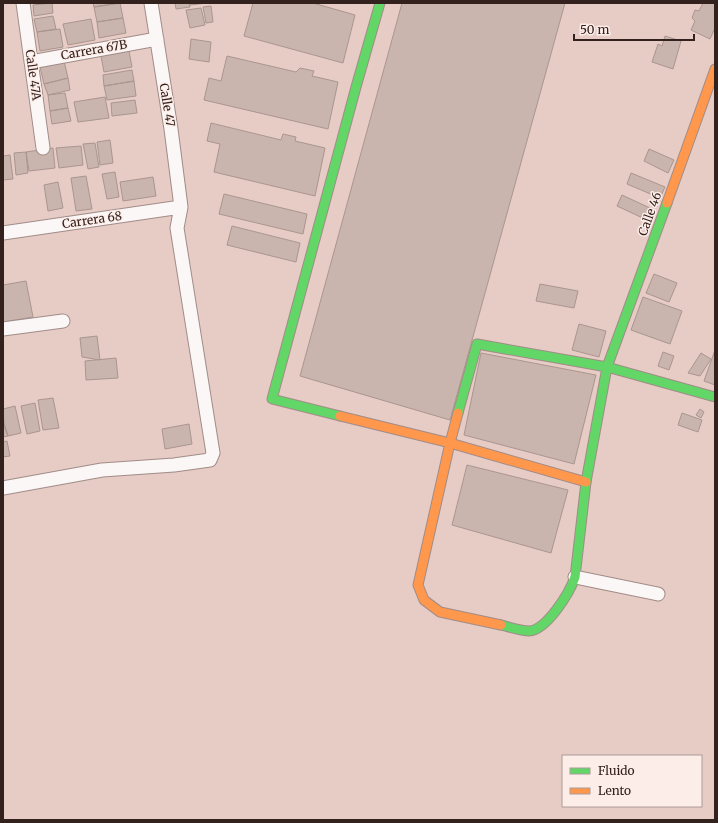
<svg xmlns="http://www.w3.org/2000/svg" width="718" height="823" font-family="Merriweather,serif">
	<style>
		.building { fill: #c9b5ad; stroke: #aa968f }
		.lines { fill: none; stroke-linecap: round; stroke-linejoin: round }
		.street-casing { stroke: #a18c88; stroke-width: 15 }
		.fast-casing { stroke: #a18c88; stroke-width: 11 }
		.slow-casing { stroke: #a18c88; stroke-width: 11 }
		.street { stroke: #fbf7f6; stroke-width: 13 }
		.fast { stroke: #63d668; stroke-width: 9 }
		.slow { stroke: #ff974d; stroke-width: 9 }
		.labels { text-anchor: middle; stroke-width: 3; stroke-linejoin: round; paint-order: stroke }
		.street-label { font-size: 12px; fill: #33211d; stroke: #fdede9 }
	</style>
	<rect width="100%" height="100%" fill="#e7cbc5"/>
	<path class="building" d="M52,3l1,10 -19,3 -1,-11z
		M93,3h27l-26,4z
		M120,3l3,15 -26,4 -3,-15z
		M175,3h14l1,4 -14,2z
		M189,3h18l-17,2z
		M253,3h60l42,12 -12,48 -99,-27z
		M402,3h163l-115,417 -150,-44z
		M703,3h12v25l-5,11 -19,-9 4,-9 -3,-3 3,-8 4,1z
		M211,6l2,16 -7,1 -3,-16z
		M201,8l4,17 -15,3 -4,-18z
		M53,16l3,13 -19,3 -3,-13z
		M123,18l3,15 -27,5 -2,-16z
		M91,19l4,21 -27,5 -5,-21z
		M60,29l3,18 -23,4 -3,-19z
		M665,36l16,5 -8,28 -21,-7 6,-18 4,2z
		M191,39l20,3 -2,20 -20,-3z
		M129,51l3,16 -28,5 -3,-16z
		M227,56l69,16 4,-4 14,3 -2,5 26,6 -10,47 -124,-29 5,-22 12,3z
		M64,61l4,17 -24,6 -4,-17z
		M132,70l2,11 -30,5 -1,-11z
		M68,78l2,12 -22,5 -4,-11z
		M134,81l2,15 -29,4 -3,-14z
		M65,93l3,15 -18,3 -2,-16z
		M105,97l4,21 -31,4 -4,-20z
		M135,100l2,13 -25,3 -1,-13z
		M68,108l3,13 -19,3 -2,-13z
		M211,123l70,17 2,-6 13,3 -1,4 30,7 -10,48 -101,-24 6,-28 -13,-3z
		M110,140l3,23 -13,2 -3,-23z
		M95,143l4,24 -11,2 -5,-25z
		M81,146l2,19 -24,3 -3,-20z
		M53,148l2,20 -26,3 -3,-19z
		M649,149l25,11 -6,13 -24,-12z
		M26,152l2,21 -12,2 -2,-22z
		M10,155l3,24 -10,1v-24z
		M115,172l4,25 -12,2 -5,-25z
		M631,173l34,14 -5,11 -33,-14z
		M86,176l6,33 -16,2 -5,-33z
		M153,177l3,19 -33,5 -3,-19z
		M58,182l5,26 -15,3 -4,-26z
		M224,194l83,20 -4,20 -84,-20z
		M622,195l30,14 -5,11 -30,-14z
		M232,226l68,17 -4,19 -69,-17z
		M654,274l23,9 -8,19 -23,-9z
		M26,281l7,36 -30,5v-37z
		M540,284l38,7 -4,17 -38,-7z
		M643,297l39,14 -12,33 -39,-14z
		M579,324l27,7 -7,26 -27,-7z
		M97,336l3,24 -18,-3 -2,-19z
		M715,350v35l-11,-4z
		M663,352l11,4 -5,14 -11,-4z
		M481,353l115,22 -22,89 -110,-29z
		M701,353l10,6 -11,17 -12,-3z
		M116,358l2,20 -32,2 -1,-19z
		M53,398l6,30 -16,2 -5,-30z
		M35,403l5,28 -13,3 -6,-28z
		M15,406l6,27 -13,3 -4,-13 -1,-14z
		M700,409l4,3 -3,6 -5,-3z
		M682,413l20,7 -4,12 -20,-7z
		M3,423l5,13 -5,1z
		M189,424l3,20 -27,5 -3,-20z
		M7,441l3,15 -7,1v-15z
		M467,465l101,25 -17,63 -99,-28z"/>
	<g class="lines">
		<defs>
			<path id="street" d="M23,3l20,145
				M31,62l126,-23
				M3,233l178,-26
				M3,329l60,-8
				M3,488l99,-18 72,-5 36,-5 3,-7 -36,-225 4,-21 -10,-78 -20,-126
				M575,577l83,17"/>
			<path id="fast" d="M458,413l19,-69 130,23 108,30
				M340,416l-68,-17 84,-312 24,-84
				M501,625c8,2 21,6 28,6 18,-1 41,-39 46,-54l11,-95 21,-115 60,-164"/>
			<path id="slow" d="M667,203l48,-134
				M458,413l-8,30 -32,142 6,15 16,12 61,13
				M340,416l110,27 136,39"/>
		</defs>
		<use href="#street" class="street-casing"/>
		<use href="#fast" class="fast-casing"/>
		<use href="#slow" class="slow-casing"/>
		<use href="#street" class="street"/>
		<use href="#fast" class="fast"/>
		<use href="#slow" class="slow"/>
	</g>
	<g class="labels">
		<g class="street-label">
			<text transform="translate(94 50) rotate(-10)" y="4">Carrera 67B</text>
			<text transform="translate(33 75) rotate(82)" y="4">Calle 47A</text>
			<text transform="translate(167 105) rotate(81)" y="4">Calle 47</text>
			<text transform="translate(650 214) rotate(-70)" y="4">Calle 46</text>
			<text transform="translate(92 220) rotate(-8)" y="4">Carrera 68</text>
		</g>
	</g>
	<rect width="718" height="823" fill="none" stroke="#33211d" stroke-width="8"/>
	<rect x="562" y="755" width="140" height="52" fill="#fdede9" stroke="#ac9b97"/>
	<rect x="570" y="768" width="20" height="6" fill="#63d668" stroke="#ac9b97"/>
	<text x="598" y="775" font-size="12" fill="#33211d">Fluido</text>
	<rect x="570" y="788" width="20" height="6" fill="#ff974d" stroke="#ac9b97"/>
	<text x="598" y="795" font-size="12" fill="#33211d">Lento</text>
	<path d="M574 34v6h120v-6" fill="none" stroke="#33211d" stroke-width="2"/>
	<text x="580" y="34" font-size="12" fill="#33211d" stroke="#fdede9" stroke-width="3" paint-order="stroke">50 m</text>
</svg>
